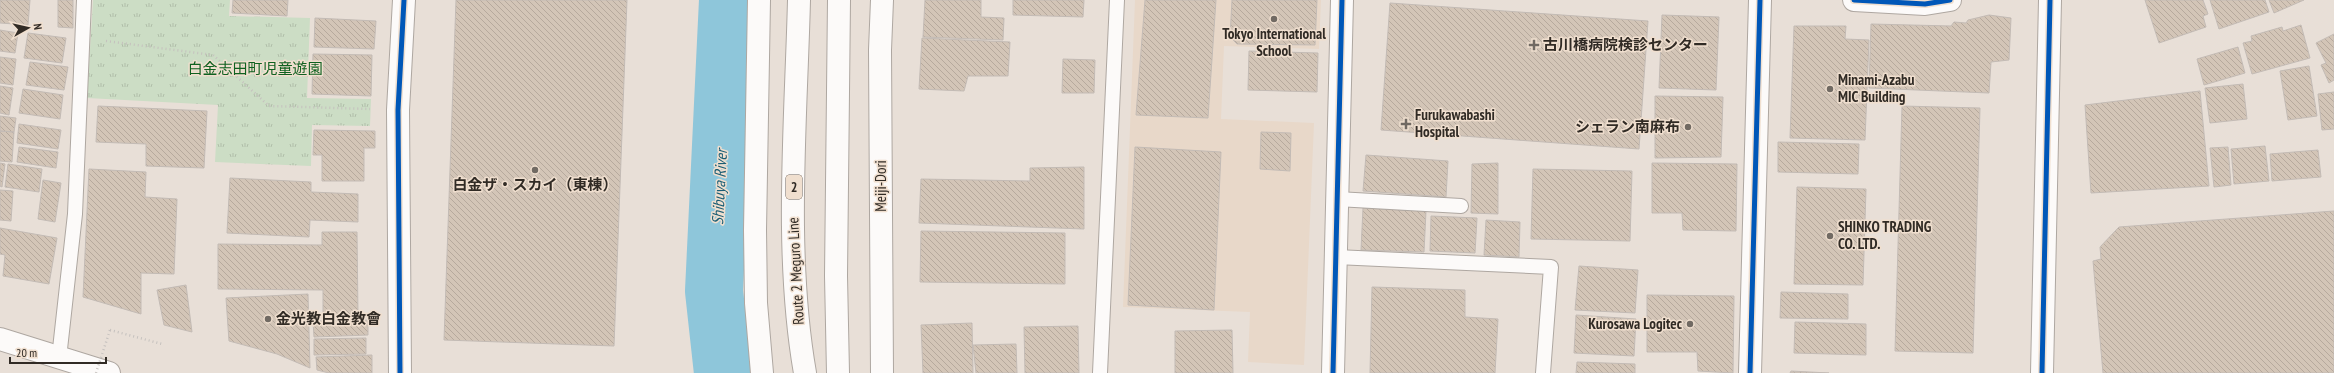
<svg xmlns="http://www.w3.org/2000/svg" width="2334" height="373" font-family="'PT Sans Narrow','Noto Sans JP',sans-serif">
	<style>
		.built { fill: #e8d8c9 }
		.park { fill: url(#park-tufts) }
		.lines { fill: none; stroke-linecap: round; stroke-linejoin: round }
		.river { stroke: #8ec6da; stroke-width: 58 }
		.building { fill: url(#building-back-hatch); stroke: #c3bbb5 }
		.service-casing { stroke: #aea7a1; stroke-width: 16 }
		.minor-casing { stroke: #aea7a1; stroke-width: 24 }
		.secondary-casing { stroke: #aea7a1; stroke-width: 24 }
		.motorway-casing { stroke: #aea7a1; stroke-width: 24 }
		.path { stroke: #c5c1be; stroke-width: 2.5; stroke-dasharray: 1 3; stroke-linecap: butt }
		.service { stroke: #fcfaf9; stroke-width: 14 }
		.minor { stroke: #fcfaf9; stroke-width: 22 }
		.secondary { stroke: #fcfaf9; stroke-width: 22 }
		.motorway { stroke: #fcfaf9; stroke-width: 22 }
		.path-bridge { stroke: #c5c1be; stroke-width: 2.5; stroke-dasharray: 1 3; stroke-linecap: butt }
		.cycleway-casing { stroke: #f0dfcf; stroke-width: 8 }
		.cycleway { stroke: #0057b8; stroke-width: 5 }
		.poi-dot { fill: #716a63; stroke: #f0dfcf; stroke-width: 1.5 }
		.labels { text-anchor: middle; stroke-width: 3; stroke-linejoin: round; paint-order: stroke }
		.shield { fill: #f0dfcf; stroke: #6a6158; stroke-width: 1 }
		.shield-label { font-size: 14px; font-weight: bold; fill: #312b25 }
		.poi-label { font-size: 15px; font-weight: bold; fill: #312b25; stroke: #f0dfcf; text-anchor: start }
		.park-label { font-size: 15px; fill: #0f6120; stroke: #f0dfcf }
		.street-label { font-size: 15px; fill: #312b25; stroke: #f0dfcf }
		.water-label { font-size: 16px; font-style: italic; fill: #1a5d74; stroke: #f0dfcf }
	</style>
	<defs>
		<pattern id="park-tufts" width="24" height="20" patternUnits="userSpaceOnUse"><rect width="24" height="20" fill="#ccddc5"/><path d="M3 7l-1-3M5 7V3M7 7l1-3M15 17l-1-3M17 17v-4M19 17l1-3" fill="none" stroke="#b0bea9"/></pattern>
		<pattern id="building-back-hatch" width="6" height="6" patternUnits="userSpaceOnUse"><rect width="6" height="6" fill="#d3c5b7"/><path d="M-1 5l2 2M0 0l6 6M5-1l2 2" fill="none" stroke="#b6a99d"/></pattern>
	</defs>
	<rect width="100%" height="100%" fill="#e8dfd7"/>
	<path class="built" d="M1135,0h186l-2,49 -95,-3 -3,73 93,4 -10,242 -56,-3 2,-50 -127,-5z"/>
	<path class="park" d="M93,0h137l-1,16 81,2 -3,80 64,1 -1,27 -58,-1 -1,41 -96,-4 3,-57 -131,-7z"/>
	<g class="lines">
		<path class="river" d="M723,373l-9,-82 14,-291"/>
	</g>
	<path class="building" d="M0,0h30l-2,25 -28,-2z
		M58,0h15v28l-15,-1z
		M233,0h55l-1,16 -55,-3z
		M456,0h171l-13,346 -170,-6z
		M925,0h56v17l23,1 -1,22 -80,-3z
		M1013,0h71l-1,17 -70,-2z
		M1145,0h71l-8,118 -72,-3z
		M1232,0h85l-2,45 -78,-1 -7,-7z
		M2145,0h58l5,14 -5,2 3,11 -47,16z
		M2210,0h55l4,12 -50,17z
		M2269,0h35l-30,13z
		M1390,3l258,18 -9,128 -258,-19z
		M1662,15l57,2 -3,73 -57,-2z
		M1989,15l22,3 -2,42 -18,2 -2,31 -120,-5 2,-64 80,2 3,-4 12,1 2,-3z
		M315,18l61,3 -2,28 -60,-2z
		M2301,25l9,33 -58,16 -9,-31 9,-2 -1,-5 31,-9 1,4z
		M1794,26h52l-1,13 24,1 -4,100 -75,-2z
		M0,30l18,3 -3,20 -15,-2z
		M28,33l38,5 -4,25 -38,-5z
		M2334,34v46l-5,3 -8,-18 5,-2 -10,-20z
		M922,38l88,4 -2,34h-40l-4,15 -45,-2z
		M2238,47l7,26 -41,12 -7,-26z
		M1249,51l69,2 -1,39 -69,-2z
		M313,54l59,1 -1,41 -59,-2z
		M0,57l16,2 -3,26 -13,-2z
		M1063,59l32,1 -1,33h-32z
		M30,62l38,5 -4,23 -38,-5z
		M2309,66l8,50 -29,4 -8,-49z
		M2243,84l4,35 -37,4 -5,-35z
		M0,86l13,2 -4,27 -9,-2z
		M23,89l40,6 -3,24 -41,-6z
		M2200,91l9,95 -118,7 -6,-88z
		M2334,92v37l-12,1 -4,-36z
		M1655,96l68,1 -2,60 -66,1z
		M98,106l109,5 -3,57 -58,-2v-22l-50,-2z
		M1902,106l78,2 -7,245 -78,-2z
		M0,116l16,2 -2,14 -14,-1z
		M19,124l42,6 -3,19 -41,-6z
		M314,130l61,1v17h-11v33h-42v-26h-9z
		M0,131l14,1 -2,30 -12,-1z
		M1261,132l30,1 -1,38 -30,-2z
		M1778,142l81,2 -1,30 -80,-2z
		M2265,146l4,35 -35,3 -3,-35z
		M19,147l39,5 -2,16 -39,-6z
		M1135,147l86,5 -7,158 -86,-5z
		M2228,147l3,38 -17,2 -4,-39z
		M2318,150l3,27 -49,4 -2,-27z
		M1366,155l82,6 -2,36 -83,-6z
		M0,163l5,1 -3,23 -2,-1z
		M1498,163v51l-27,-1 1,-49z
		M1652,163l85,1 -1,67 -53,-1 -1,-17h-30z
		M8,164l34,5 -3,23 -34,-5z
		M1084,167v62l-165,-6 2,-44 109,2v-13z
		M89,169l57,3 -1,25 32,2 -3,75 -33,-1v41l-58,-17z
		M1533,169l99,2 -2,70 -99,-2z
		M230,178l81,4v10l47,2v28l-48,-2 -1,17 -82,-4z
		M43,180l18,3 -6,39 -17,-3z
		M1797,187l69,2 -3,96 -69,-1z
		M0,190l13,1 -2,30 -11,-1z
		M1363,208l63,3 -2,41 -63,-2z
		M2334,211v162h-231l-10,-112 8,-2 -1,-12 19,-20z
		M1431,216l46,2 -2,35 -45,-2z
		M1486,220l34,2 -1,35 -35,-2z
		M0,228l57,10 -8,46 -46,-8 2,-21 -5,-1z
		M921,231l144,2v51l-145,-2z
		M322,232h35l1,84h-35v-26l-105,-1v-45l104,1z
		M1579,266l59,4 -3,43 -60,-3z
		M186,285l6,47 -28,-7 -7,-35z
		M1372,287l93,3v27l33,2 -3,54h-125z
		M1781,292l67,2v25l-68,-1z
		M308,294l2,74 -33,-14 -48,-13 -3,-43z
		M1647,295l87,1 -1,77 -35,-2 -1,-19h-50z
		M1576,315l60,4 -2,37 -60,-3z
		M368,320v15l-54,2 -1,-16z
		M1795,322l71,2v31l-72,-2z
		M972,323l1,50h-50l-2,-48z
		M1078,326l1,47h-54l-1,-46z
		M1232,330l1,43h-58v-42z
		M366,338v16l-52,1v-16z
		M1016,344l1,29h-41l-3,-28z
		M372,355v18h-43l-12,-3 -1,-13z
		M1577,362l58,2v9h-59z
		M1791,371l38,2h-39z"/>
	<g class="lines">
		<defs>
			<path id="service" d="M1337,199l124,7
				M1336,257l215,10 -8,106
				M59,358l16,-144 9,-214
				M1100,373l17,-373"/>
			<path id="minor" d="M1854,0l71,4 25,-4
				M400,373l-2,-263 6,-110
				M1333,373l9,-373
				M1750,373l10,-373
				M2042,373l8,-373"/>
			<path id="secondary" d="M0,339l109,34
				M838,373l-2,-97 3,-276
				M882,373l-2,-323 2,-50"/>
			<path id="motorway" d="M759,0l-4,230 1,73 6,70
				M799,0c-3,121 -15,253 6,373"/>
		</defs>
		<use href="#service" class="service-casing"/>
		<use href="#minor" class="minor-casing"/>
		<use href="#secondary" class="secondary-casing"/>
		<use href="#motorway" class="motorway-casing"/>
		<path class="path" d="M106,41l107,14 56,51 101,3
			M110,330l52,14"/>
		<use href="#service" class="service"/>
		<use href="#minor" class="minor"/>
		<use href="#secondary" class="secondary"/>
		<use href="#motorway" class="motorway"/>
		<path class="path-bridge" d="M96,373l14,-43"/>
		<defs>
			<path id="cycleway" d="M1854,0l71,4 25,-4
				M400,373l-2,-263 6,-110
				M1333,373l9,-373
				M1750,373l10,-373
				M2042,373l8,-373"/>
		</defs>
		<use href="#cycleway" class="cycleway-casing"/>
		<use href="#cycleway" class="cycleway"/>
	</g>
	<g class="poi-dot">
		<circle cx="1274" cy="19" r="4"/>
		<path d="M1532 39h4v4h4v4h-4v4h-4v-4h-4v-4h4z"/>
		<circle cx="1830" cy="89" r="4"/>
		<path d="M1404 118h4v4h4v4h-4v4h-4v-4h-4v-4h4z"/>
		<circle cx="1688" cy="127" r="4"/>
		<circle cx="535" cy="170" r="4"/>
		<circle cx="1830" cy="236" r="4"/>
		<circle cx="268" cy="319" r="4"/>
		<circle cx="1690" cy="324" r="4"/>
	</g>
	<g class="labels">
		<rect class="shield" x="786" y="175" width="16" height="24" rx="3"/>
		<g class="shield-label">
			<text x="794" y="192">2</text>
		</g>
		<g class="poi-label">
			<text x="1274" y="39" text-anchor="middle">Tokyo International<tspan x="1274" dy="17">School</tspan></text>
			<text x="1543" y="50">古川橋病院検診センター</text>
			<text x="1838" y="85">Minami-Azabu<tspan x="1838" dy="17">MIC Building</tspan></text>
			<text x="1415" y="120">Furukawabashi<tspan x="1415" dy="17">Hospital</tspan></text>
			<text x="1680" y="132" text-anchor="end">シェラン南麻布</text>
			<text x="535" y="190" text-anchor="middle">白金ザ・スカイ（東棟）</text>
			<text x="1838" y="232">SHINKO TRADING<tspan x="1838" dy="17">CO. LTD.</tspan></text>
			<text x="276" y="324">金光教白金教會</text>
			<text x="1682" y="329" text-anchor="end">Kurosawa Logitec</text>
		</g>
		<g class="park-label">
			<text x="255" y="74">白金志田町児童遊園</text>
		</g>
		<g class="street-label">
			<text transform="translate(881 186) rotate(-90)" y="5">Meiji-Dori</text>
			<text transform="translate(796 271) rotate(-93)" y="5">Route 2 Meguro Line</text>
		</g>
		<g class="water-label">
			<text transform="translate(719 187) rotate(-87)" y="6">Shibuya River</text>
		</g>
	</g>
	<g transform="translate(28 28) rotate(82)" stroke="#f0dfcf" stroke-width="3" paint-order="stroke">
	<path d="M0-3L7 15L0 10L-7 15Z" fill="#312b25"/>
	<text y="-6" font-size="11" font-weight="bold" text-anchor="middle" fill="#312b25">N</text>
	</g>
	<path d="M10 357v6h96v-6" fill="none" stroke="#312b25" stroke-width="2"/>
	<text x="16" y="357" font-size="12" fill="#312b25" stroke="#f0dfcf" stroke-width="3" paint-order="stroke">20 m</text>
</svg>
